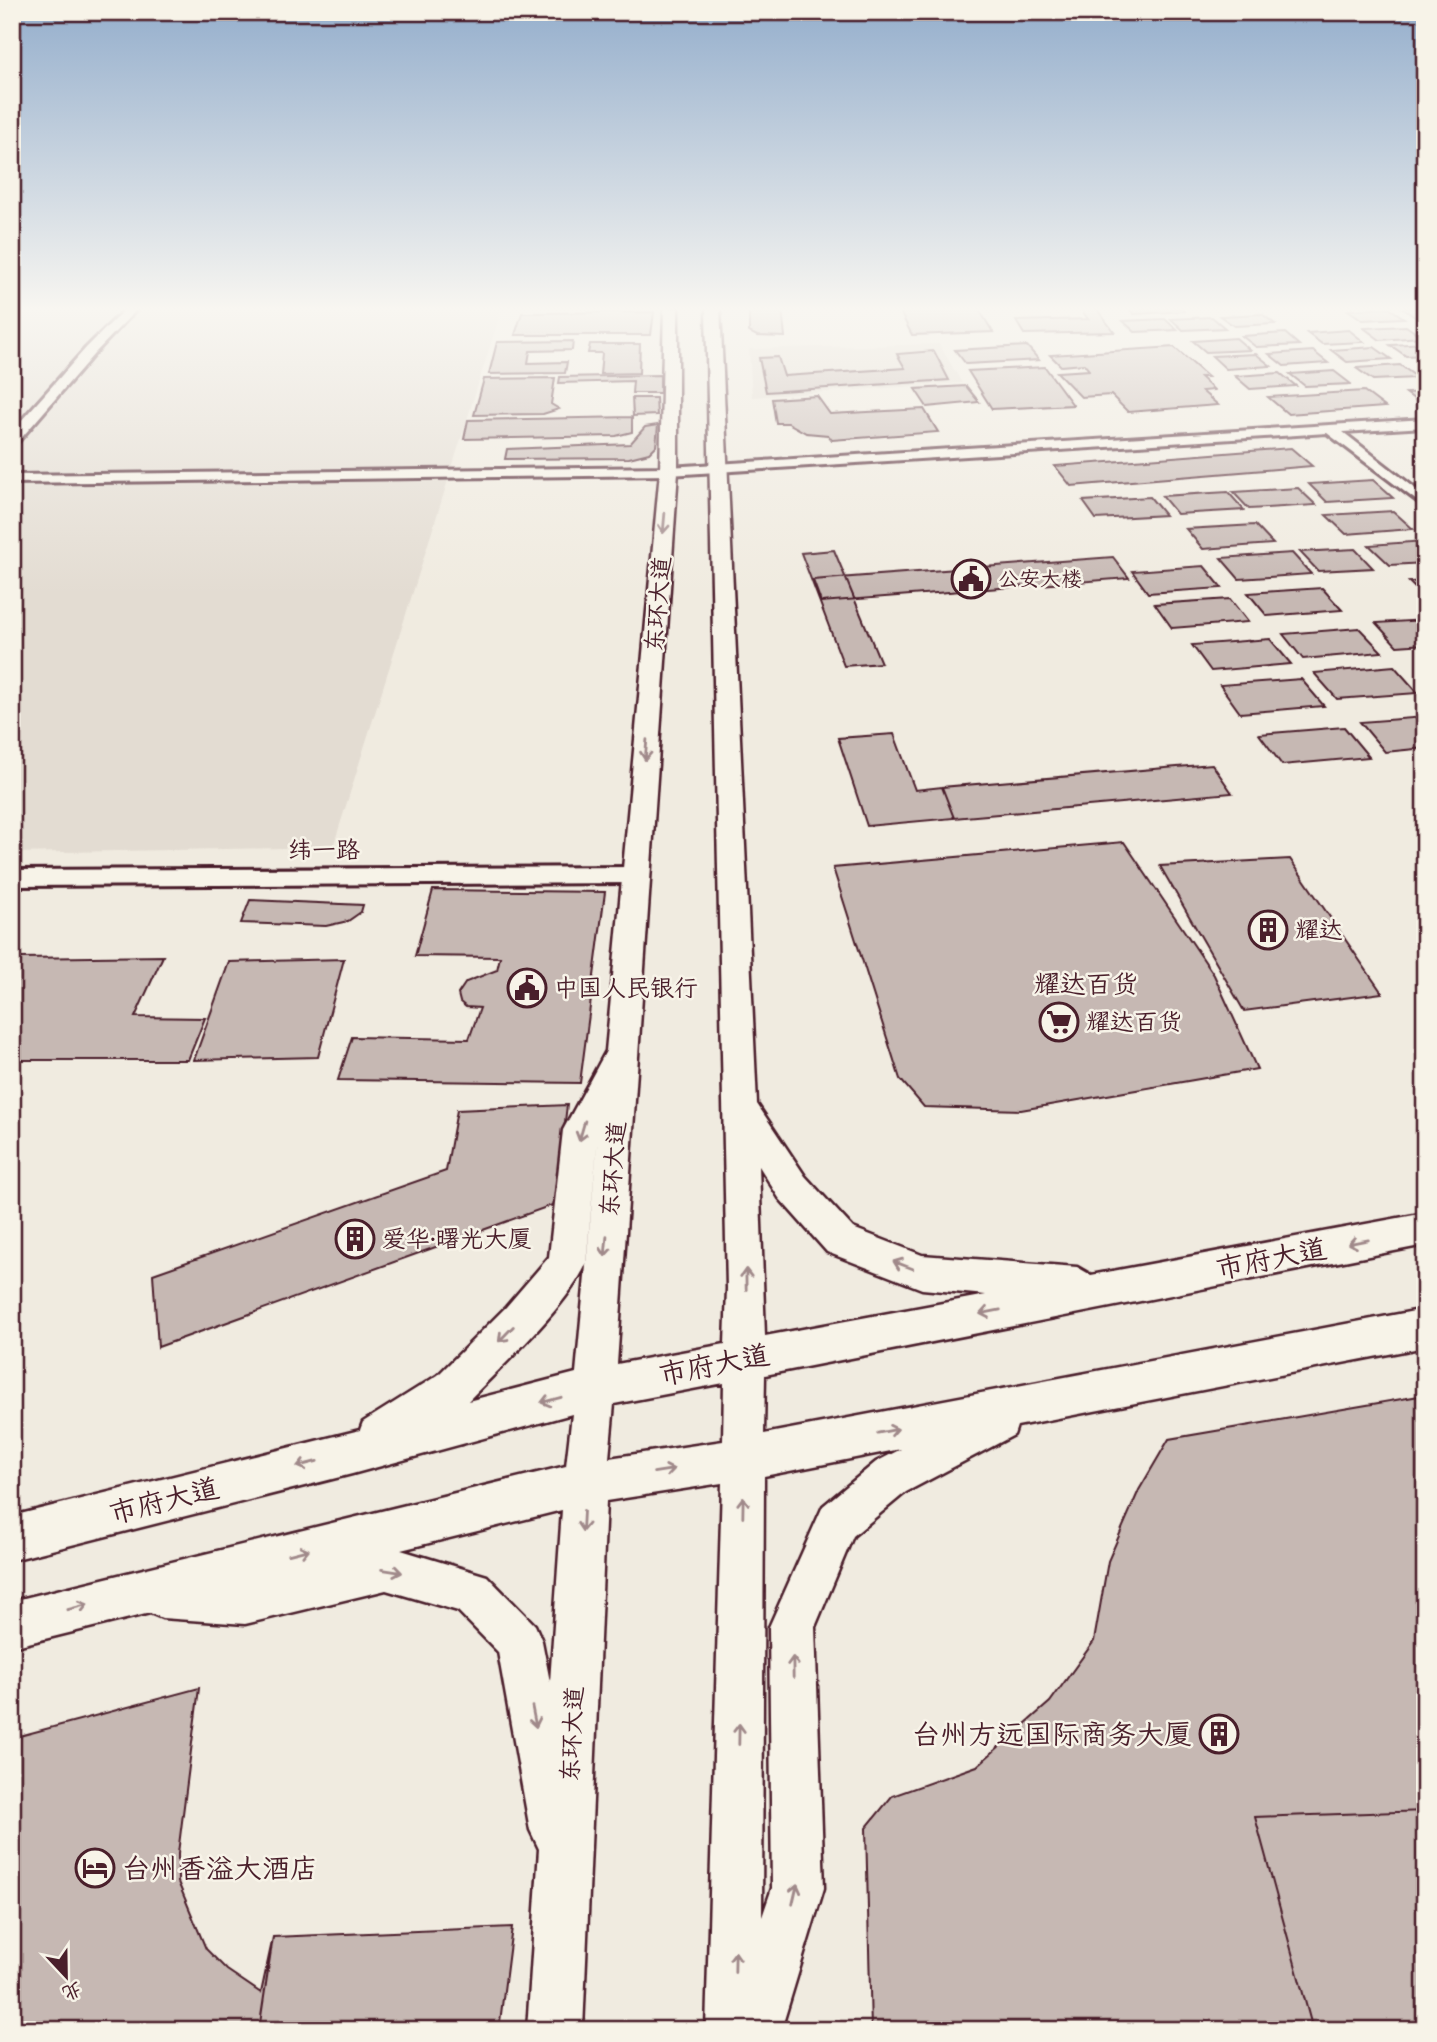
<svg xmlns="http://www.w3.org/2000/svg" width="1437" height="2042" font-family="Itim,'LXGW WenKai TC',sans-serif">
	<style>
		.built { fill: #e3dcd2 }
		.building { fill: #c6b8b3; stroke: #4a1f2b; stroke-width: 2 }
		.lines { fill: none; stroke-linecap: round; stroke-linejoin: round }
		.tertiary-casing { stroke: #4a1f2b; stroke-width: 6 }
		.primary-casing { stroke: #4a1f2b; stroke-width: 5 }
		.tertiary { fill: #f7f3e8; fill-rule: evenodd }
		.primary { fill: #f7f3e8; fill-rule: evenodd }
		.oneway { stroke: #a0898a }
		.labels { text-anchor: middle; stroke-width: 5; stroke-linejoin: round; paint-order: stroke }
		.far-poi-label { font-size: 21px; fill: #4a1f2b; stroke: #f7f3e8; text-anchor: start }
		.street-label { font-size: 24px; fill: #4a1f2b; stroke: #f7f3e8 }
		.poi-label { font-size: 24px; fill: #4a1f2b; stroke: #f7f3e8; text-anchor: start }
		.neighbourhood-label { font-size: 26px; fill: #4a1f2b; stroke: #f7f3e8 }
		.near-street-label { font-size: 28px; fill: #4a1f2b; stroke: #f7f3e8 }
		.near-poi-label { font-size: 28px; fill: #4a1f2b; stroke: #f7f3e8; text-anchor: end }
	</style>
	<rect width="100%" height="100%" fill="#f0ebe0"/>
	<filter id="ink" filterUnits="userSpaceOnUse"><feTurbulence type="fractalNoise" baseFrequency=".0143" numOctaves="2"/><feDisplacementMap in="SourceGraphic" scale="14" xChannelSelector="R" yChannelSelector="G"/><feConvolveMatrix kernelMatrix="1 2 1 2 8 2 1 2 1" color-interpolation-filters="sRGB"/></filter>
	<g filter="url(#ink)">
		<path class="built" d="M12,308h490l-169,539 -321,6z
			M939,344l23,39 -210,14 -3,-48z"/>
		<path class="building" d="M749,308h33l3,29 -28,-1 -8,-4z
			M898,308h80l15,24 -81,3z
			M1080,308h16l18,24 -90,2 -8,-13 72,-2z
			M1128,308h54l2,3 -50,3z
			M1389,308l15,10 -41,2 -15,-10z
			M1402,308h23v8l-10,1z
			M654,312l-3,23h-136l7,-22z
			M1262,314l13,10 -41,2 -14,-10z
			M1212,317l13,11 -42,2 -12,-11z
			M1165,319l12,11 -42,2 -12,-11z
			M1406,326l16,11 -42,3 -16,-12z
			M1349,330l15,12 -42,2 -15,-11z
			M1285,333l14,12 -43,2 -14,-11z
			M1236,338l14,12 -44,2 -13,-11z
			M573,341l-1,9 -42,1 -2,12 39,-1 -2,11 -76,1 8,-32z
			M1425,343v12l-19,1 -16,-11z
			M590,344h50l-1,29 -39,1 2,-21h-14z
			M1027,346l12,14 -73,4 -11,-14z
			M1174,347l34,30h-8l14,13 -12,1 16,14 -90,7 -17,-17 -30,2 -24,-25 32,-2 -5,-6 -23,2 -11,-11z
			M1374,347l17,12 -44,3 -16,-12z
			M934,351l15,29 -183,12 -7,-34 19,-1 6,19 121,-8 -8,-14z
			M1313,351l15,12 -44,3 -15,-12z
			M1256,354l15,12 -45,3 -14,-13z
			M1400,365l18,13 -45,2 -17,-12z
			M1045,367l28,38 -81,4 -24,-38z
			M1334,371l17,13 -46,2 -15,-12z
			M1280,373l16,13 -46,3 -15,-13z
			M660,375v18h-28l1,-12 -74,2 1,-6z
			M555,378l-4,26 8,5 -16,5 -69,1 10,-36z
			M966,386l13,16 -52,5 -12,-18z
			M1364,391l21,16 -97,7 -20,-17z
			M1425,392v13h-3l-16,-12z
			M817,396l13,18 94,-5 14,23 -106,8 -4,-5 -22,-2 -18,-10h-12l-4,-24z
			M632,398h24l1,17 -24,1z
			M632,417v15l-16,4 -152,3 4,-19z
			M658,425l-2,21 -7,7 -20,5 -124,1 2,-10 123,-5 15,-17z
			M1291,448l21,18 -241,20 -16,-20z
			M1373,480l20,18 -66,4 -18,-18z
			M1298,488l18,17 -67,4 -16,-17z
			M1228,492l16,18 -67,4 -15,-18z
			M1150,497l15,18 -69,4 -13,-18z
			M1393,511l20,18 -67,5 -20,-19z
			M1255,525l18,19 -70,5 -17,-20z
			M1425,541v22l-35,2 -21,-20z
			M1355,549l18,19 -55,3 -18,-19z
			M834,550l47,113 -37,3 -43,-113z
			M1292,553l19,21 -72,5 -18,-21z
			M1113,557l16,21 -308,24 -8,-22z
			M1204,566l18,22 -74,5 -16,-22z
			M1425,581v17l-16,-16z
			M1322,588l20,22 -75,6 -19,-23z
			M1230,599l18,23 -76,6 -17,-24z
			M1425,620v24l-28,2 -21,-23z
			M1359,628l23,24 -79,7 -20,-25z
			M1270,639l21,25 -80,7 -19,-26z
			M1394,666l24,27 -81,6 -23,-26z
			M1301,679l23,27 -84,7 -20,-28z
			M1425,717v31l-40,4 -25,-30z
			M1344,727l25,30 -87,8 -23,-31z
			M894,734l21,56 27,-3 12,31 -87,8 -29,-88z
			M1212,764l20,29 -278,25 -12,-31z
			M1124,842l90,133 43,94 -236,41 -97,-3 -24,-28 -67,-211z
			M1290,859l92,134 -138,18 -84,-145z
			M433,890l172,2 -25,191 -242,-3 14,-43 117,2 11,-31 -14,-1 -6,-5 -2,-8 8,-12 31,-12 3,-13 -85,-1z
			M250,900l113,5 -2,7 -13,9 -22,5 -85,-3z
			M163,956l-28,61 70,1 -17,42h-176v-84l9,-18z
			M344,959l-26,98 -124,3 35,-98z
			M567,1105l-12,99 -397,143 -5,-73 293,-103 11,-61z
			M1425,1395v635h-554l-5,-202 26,-32 85,-30 73,-64 44,-61 14,-80 31,-71 30,-51z
			M199,1688l-21,165v29l28,67 21,21 34,23 12,-56 239,-10 -13,103h-487v-292z
			M1425,1811v219h-112l-58,-213z
			M512,1927l-13,103h-240l14,-93z
			M871,2027l308,3h-308z"/>
		<g class="lines">
			<defs>
				<path id="tertiary" d="M126,308h12l-44,46 -77,89 -5,1v-13l74,-83z
					M1425,419v8l-82,5 82,64v11l-98,-74 -658,42 -657,8v-8l657,-8z
					M636,867l8,3 3,5 -3,5 -8,3 -624,3v-16z"/>
				<path id="primary" d="M664,308h14v163l-61,893 108,-20 2,-56 -21,-980h14l37,796 48,72 48,52 69,27 155,12 14,8 334,-62v32l-660,130 -1,59 661,-125v38l-408,79 -3,9 -108,57 -53,44 -38,91 9,261 -43,142h-75l16,-547 -116,18 -23,529h-56l12,-181 -9,-19 -32,-178 -40,-41 -72,-21 -141,34 -83,-6 -12,-5 -138,34v-46l554,-135 6,-52 -220,60 -340,86v-44l348,-86 3,-8 75,-47 68,-68 43,-50 14,-127 43,-79 54,-580zM599,1126l-23,247 -108,28c35,-36 98,-93 118,-137zM759,1166l20,32 48,54 95,37 64,6 -221,41zM724,1383l-1,58 -114,17 5,-54zM901,1449l-25,13 -53,44 -54,121 3,261 -10,29 2,-441zM562,1510l-12,172 -8,-41 -7,-16 -48,-49 -86,-26z"/>
			</defs>
			<use href="#tertiary" class="tertiary-casing"/>
			<use href="#primary" class="primary-casing"/>
			<use href="#tertiary" class="tertiary"/>
			<use href="#primary" class="primary"/>
		</g>
		<defs><path id="oneway-shaft" d="M-6 0H5M1.5-3L5.5 0L1.5 3" fill="none" stroke-width="1.6" stroke-linecap="round" stroke-linejoin="round" transform="scale(1.75)"/></defs>
		<g class="oneway">
			<use href="#oneway-shaft" transform="translate(664 523) rotate(95)"/>
			<use href="#oneway-shaft" transform="translate(646 750) rotate(95)"/>
			<use href="#oneway-shaft" transform="translate(582 1131) rotate(106)"/>
			<use href="#oneway-shaft" transform="translate(1358 1242) rotate(169)"/>
			<use href="#oneway-shaft" transform="translate(606 1246) rotate(95)"/>
			<use href="#oneway-shaft" transform="translate(903 1265) rotate(-159)"/>
			<use href="#oneway-shaft" transform="translate(746 1279) rotate(-91)"/>
			<use href="#oneway-shaft" transform="translate(990 1312) rotate(169)"/>
			<use href="#oneway-shaft" transform="translate(506 1334) rotate(134)"/>
			<use href="#oneway-shaft" transform="translate(551 1400) rotate(165)"/>
			<use href="#oneway-shaft" transform="translate(888 1431) rotate(-11)"/>
			<use href="#oneway-shaft" transform="translate(307 1464) rotate(166)"/>
			<use href="#oneway-shaft" transform="translate(664 1471) rotate(-9)"/>
			<use href="#oneway-shaft" transform="translate(743 1507) rotate(-89)"/>
			<use href="#oneway-shaft" transform="translate(583 1521) rotate(93)"/>
			<use href="#oneway-shaft" transform="translate(299 1552) rotate(-14)"/>
			<use href="#oneway-shaft" transform="translate(392 1571) rotate(9)"/>
			<use href="#oneway-shaft" transform="translate(78 1607) rotate(-15)"/>
			<use href="#oneway-shaft" transform="translate(793 1667) rotate(-91)"/>
			<use href="#oneway-shaft" transform="translate(534 1717) rotate(79)"/>
			<use href="#oneway-shaft" transform="translate(739 1734) rotate(-89)"/>
			<use href="#oneway-shaft" transform="translate(795 1894) rotate(-77)"/>
			<use href="#oneway-shaft" transform="translate(735 1962) rotate(-89)"/>
		</g>
	</g>
	<linearGradient id="sky" x2="0" y2="1"><stop stop-color="#94aecc"/><stop offset="0.52" stop-color="#f8f6f1"/><stop offset="1" stop-color="#f8f6f1" stop-opacity="0"/></linearGradient>
	<rect width="1437" height="594" fill="url(#sky)"/>
	<defs>
		<symbol id="civic-ring" viewBox="-11 -11 22 22"><circle r="9.5" fill="#f7f3e8" stroke="#4a1f2b" stroke-width="1.5"/><path d="M-.6-6.5H3V-4.5H.6V-3L4-1V1h2V6H-6V1h2V-1L-.6-3ZM-1.2 2.5V6h2.4V2.5Z" fill="#4a1f2b"/></symbol>
		<symbol id="building-ring" viewBox="-11 -11 22 22"><circle r="9.5" fill="#f7f3e8" stroke="#4a1f2b" stroke-width="1.5"/><path d="M-4-6H4V6H1V3H-1V6H-4ZM-2.5-4.3h1.7v1.8h-1.7ZM.8-4.3h1.7v1.8H.8ZM-2.5-1h1.7V.8h-1.7ZM.8-1h1.7V.8H.8Z" fill="#4a1f2b"/></symbol>
		<symbol id="supermarket-ring" viewBox="-11 -11 22 22"><circle r="9.5" fill="#f7f3e8" stroke="#4a1f2b" stroke-width="1.5"/><path d="M-6-5.5h2.5l.6 2H6L4.5 2H-2.5L-4.4-4H-6ZM-1.5 3.2a1.3 1.3 0 1 0 .1 0ZM3 3.2a1.3 1.3 0 1 0 .1 0Z" fill="#4a1f2b"/></symbol>
		<symbol id="hotel-ring" viewBox="-11 -11 22 22"><circle r="9.5" fill="#f7f3e8" stroke="#4a1f2b" stroke-width="1.5"/><path d="M-6-4.5h1.5V1H6V5H4.5V3h-9V5H-6ZM-4 0a1.8 1.8 0 1 1 3.6 0ZM.5 0V-2.5h3Q6-2.5 6 0Z" fill="#4a1f2b"/></symbol>
	</defs>
	<g fill-rule="evenodd">
		<use href="#civic-ring" x="949" y="557" width="44" height="44"/>
		<use href="#building-ring" x="1246" y="908" width="44" height="44"/>
		<use href="#civic-ring" x="505" y="966" width="44" height="44"/>
		<use href="#supermarket-ring" x="1037" y="1000" width="44" height="44"/>
		<use href="#building-ring" x="333" y="1217" width="44" height="44"/>
		<use href="#building-ring" x="1197" y="1712" width="44" height="44"/>
		<use href="#hotel-ring" x="73" y="1846" width="44" height="44"/>
	</g>
	<g class="labels">
		<g class="far-poi-label">
			<text x="998" y="586">公安大楼</text>
		</g>
		<g class="street-label">
			<text transform="translate(658 604) rotate(-85)" y="8">东环大道</text>
			<text x="324" y="858">纬一路</text>
			<text transform="translate(613 1169) rotate(-85)" y="8">东环大道</text>
			<text transform="translate(572 1734) rotate(-87)" y="8">东环大道</text>
		</g>
		<g class="poi-label">
			<text x="1295" y="938">耀达</text>
			<text x="554" y="996">中国人民银行</text>
			<text x="1086" y="1030">耀达百货</text>
			<text x="382" y="1247">爱华·曙光大厦</text>
		</g>
		<g class="neighbourhood-label">
			<text x="1086" y="993">耀达百货</text>
		</g>
		<g class="near-street-label">
			<text transform="translate(1271 1258) rotate(-11)" y="10">市府大道</text>
			<text transform="translate(714 1364) rotate(-11)" y="10">市府大道</text>
			<text transform="translate(164 1500) rotate(-14)" y="10">市府大道</text>
		</g>
		<g class="near-poi-label">
			<text x="1192" y="1744">台州方远国际商务大厦</text>
			<text x="122" y="1878" text-anchor="start">台州香溢大酒店</text>
		</g>
	</g>
	<rect width="1437" height="2042" fill="none" stroke="#f7f3e8" stroke-width="42"/>
	<rect x="21" y="21" width="1395" height="2000" fill="none" stroke="#4a1f2b" stroke-width="2.5" filter="url(#ink)"/>
	<g transform="translate(66 1976) rotate(158)" stroke="#f7f3e8" stroke-width="5" paint-order="stroke">
	<path d="M0-5L12 26L0 18L-12 26Z" fill="#4a1f2b"/>
	<text y="-10" font-size="19" font-weight="bold" text-anchor="middle" fill="#4a1f2b">北</text>
	</g>
</svg>
